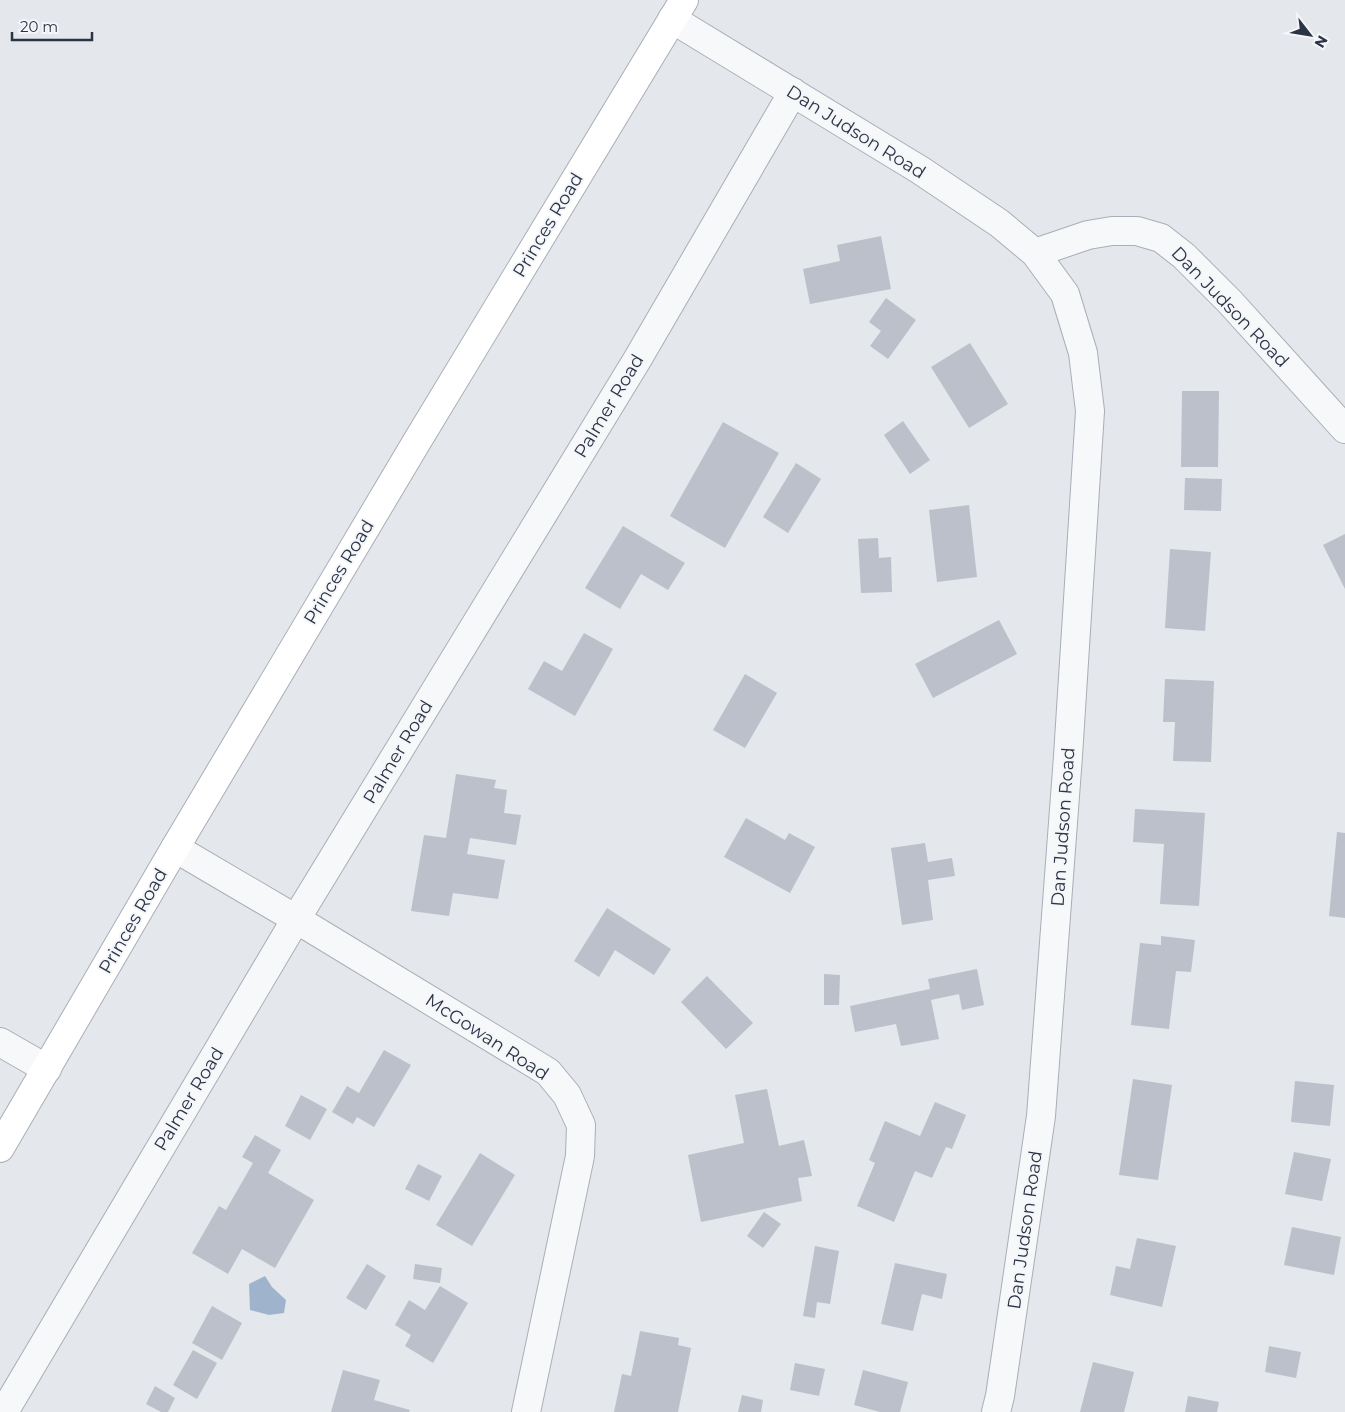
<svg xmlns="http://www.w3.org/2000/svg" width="1345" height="1412" font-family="Montserrat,sans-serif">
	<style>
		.water { fill: #9fb4cc }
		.building { fill: #bbc0ca }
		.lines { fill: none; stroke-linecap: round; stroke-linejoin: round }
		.street-casing { stroke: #a9aeb7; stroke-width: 30 }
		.secondary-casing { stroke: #a9aeb7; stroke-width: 30 }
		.street { stroke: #f7f8fa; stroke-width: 28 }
		.secondary { stroke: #fff; stroke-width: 28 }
		.labels { text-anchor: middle; stroke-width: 4; stroke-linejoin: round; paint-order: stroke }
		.street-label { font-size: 18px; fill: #2b3445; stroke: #f4f6f9 }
	</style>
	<rect width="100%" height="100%" fill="#e4e7ec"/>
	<path class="water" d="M265,1276l7,11 14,13 -2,13 -15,2 -19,-5 -1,-26z"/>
	<path class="building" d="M881,236l10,53 -81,15 -7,-35 37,-8 -3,-16z
		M886,298l30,22 -28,39 -18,-13 11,-15 -12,-9z
		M970,343l38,61 -39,24 -38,-61z
		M1182,391h37l-1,76h-37z
		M903,421l27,39 -20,14 -26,-39z
		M723,422l56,31 -54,95 -55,-32z
		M796,463l25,16 -33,54 -25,-16z
		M1185,478l37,1 -1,32 -37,-1z
		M969,505l8,72 -40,5 -8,-72z
		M623,526l62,37 -17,27 -27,-16 -21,35 -35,-21z
		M1345,534v55l-22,-44z
		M878,538l1,20 12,-1 1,35 -31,1 -3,-54z
		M1170,549l41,3 -6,79 -40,-3z
		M999,620l18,34 -84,44 -18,-34z
		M584,633l29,16 -38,67 -47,-27 16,-28 18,10z
		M745,674l32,19 -32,55 -32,-18z
		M1165,679l49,2 -3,81 -38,-1 2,-39h-12z
		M456,774l40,6 -2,8 13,2 -3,23 17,2 -5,30 -46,-7 -3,16 38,6 -7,39 -45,-6 -4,23 -38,-5 13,-76 22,3z
		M1135,809l70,4 -6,93 -39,-2 4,-60 -31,-2z
		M746,818l39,22 4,-7 26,14 -25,46 -66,-36z
		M1337,832l8,1v85l-16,-2z
		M925,843l3,19 24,-4 3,18 -27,4 5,40 -31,5 -11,-77z
		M607,908l64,41 -17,26 -39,-25 -16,27 -25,-16z
		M1161,936l34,4 -4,32 -15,-1 -7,58 -38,-4 9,-82 21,2z
		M977,969l7,36 -22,5 -3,-16 -28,6 8,39 -38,7 -5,-22 -41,8 -5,-26 80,-17 -2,-10z
		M824,974l16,1 -1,30h-15z
		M707,976l46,47 -27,26 -45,-47z
		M384,1050l27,15 -37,62 -17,-10 -4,7 -21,-12 15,-26 12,7z
		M1133,1079l39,6 -14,95 -39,-5z
		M1295,1081l39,4 -4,41 -39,-4z
		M767,1089l12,57 25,-6 8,36 -14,2 4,23 -101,21 -13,-67 56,-12 -9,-48z
		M301,1095l26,14 -17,31 -25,-14z
		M935,1102l31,13 -14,34 -6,-2 -14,31 -17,-7 -21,51 -37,-16 18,-43 -6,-3 16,-39 35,15z
		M255,1135l26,15 -13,23 46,27 -39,68 -33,-19 -14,25 -36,-21 27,-47 7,4 27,-47 -11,-6z
		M1294,1152l37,7 -9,42 -37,-7z
		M480,1153l35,22 -43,71 -36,-21z
		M418,1164l24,12 -13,25 -24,-12z
		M764,1212l17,12 -18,24 -16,-12z
		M1292,1227l49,10 -7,38 -50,-10z
		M1137,1238l39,8 -14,61 -52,-12 6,-29 14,3z
		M815,1246l24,5 -9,53 -13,-2 -2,16 -12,-2z
		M895,1263l52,11 -5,25 -20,-5 -9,37 -32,-7z
		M367,1264l19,12 -20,34 -20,-12z
		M415,1264l27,4 -2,15 -27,-4z
		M440,1286l28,17 -35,60 -28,-17 6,-11 -16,-10 14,-25 16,10z
		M212,1306l30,17 -20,37 -30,-17z
		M640,1331l39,7 -1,7 13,3 -13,64h-64l8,-38 9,2z
		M1269,1346l32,6 -5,26 -31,-6z
		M193,1350l24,13 -20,36 -24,-14z
		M1093,1362l41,10 -10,40h-44z
		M795,1363l30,6 -6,27 -29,-6z
		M343,1370l37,10 -6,20 36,10 -1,2h-78z
		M863,1370l45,12 -8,30h-20l-26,-7z
		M155,1386l20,12 -7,14h-7l-15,-8z
		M742,1395l21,5 -2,12h-23z
		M1188,1396l31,6 -2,10h-32z"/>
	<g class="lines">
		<defs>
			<path id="street" d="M672,19l248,151 79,53 36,30 30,41 18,59 7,58 -22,345 -27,360 -41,280 -4,16
				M1035,253l53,-18 24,-4h25l24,7 23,18 46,46 115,127
				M175,848l121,71 252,153 19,23 14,30 -1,31 -54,256
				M0,1042l47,27
				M4,1412l292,-493 341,-559 156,-268"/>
			<path id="secondary" d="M0,1148l175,-300 241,-405 268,-443"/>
		</defs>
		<use href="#street" class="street-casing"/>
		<use href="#secondary" class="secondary-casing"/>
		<use href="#street" class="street"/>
		<use href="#secondary" class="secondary"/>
	</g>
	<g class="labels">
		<g class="street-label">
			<text transform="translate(856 132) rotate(32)" y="6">Dan Judson Road</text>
			<text transform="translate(548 225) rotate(-59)" y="6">Princes Road</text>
			<text transform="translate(1230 307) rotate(46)" y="6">Dan Judson Road</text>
			<text transform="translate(609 406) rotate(-59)" y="6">Palmer Road</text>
			<text transform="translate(339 572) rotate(-59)" y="6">Princes Road</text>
			<text transform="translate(398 752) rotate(-59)" y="6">Palmer Road</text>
			<text transform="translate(1063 827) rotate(-86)" y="6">Dan Judson Road</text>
			<text transform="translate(133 921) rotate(-60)" y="6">Princes Road</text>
			<text transform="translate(487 1037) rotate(33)" y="6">McGowan Road</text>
			<text transform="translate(189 1099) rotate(-59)" y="6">Palmer Road</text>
			<text transform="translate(1025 1230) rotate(-82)" y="6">Dan Judson Road</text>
		</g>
	</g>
	<g transform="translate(1310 35) rotate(121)" stroke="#f4f6f9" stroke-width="4" paint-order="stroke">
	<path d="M0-4L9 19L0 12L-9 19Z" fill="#2b3445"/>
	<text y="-8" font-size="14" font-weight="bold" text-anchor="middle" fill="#2b3445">N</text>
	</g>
	<path d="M12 32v8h80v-8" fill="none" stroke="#2b3445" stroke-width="2.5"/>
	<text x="20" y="32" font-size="15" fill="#2b3445" stroke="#f4f6f9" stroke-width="4" paint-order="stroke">20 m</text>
</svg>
